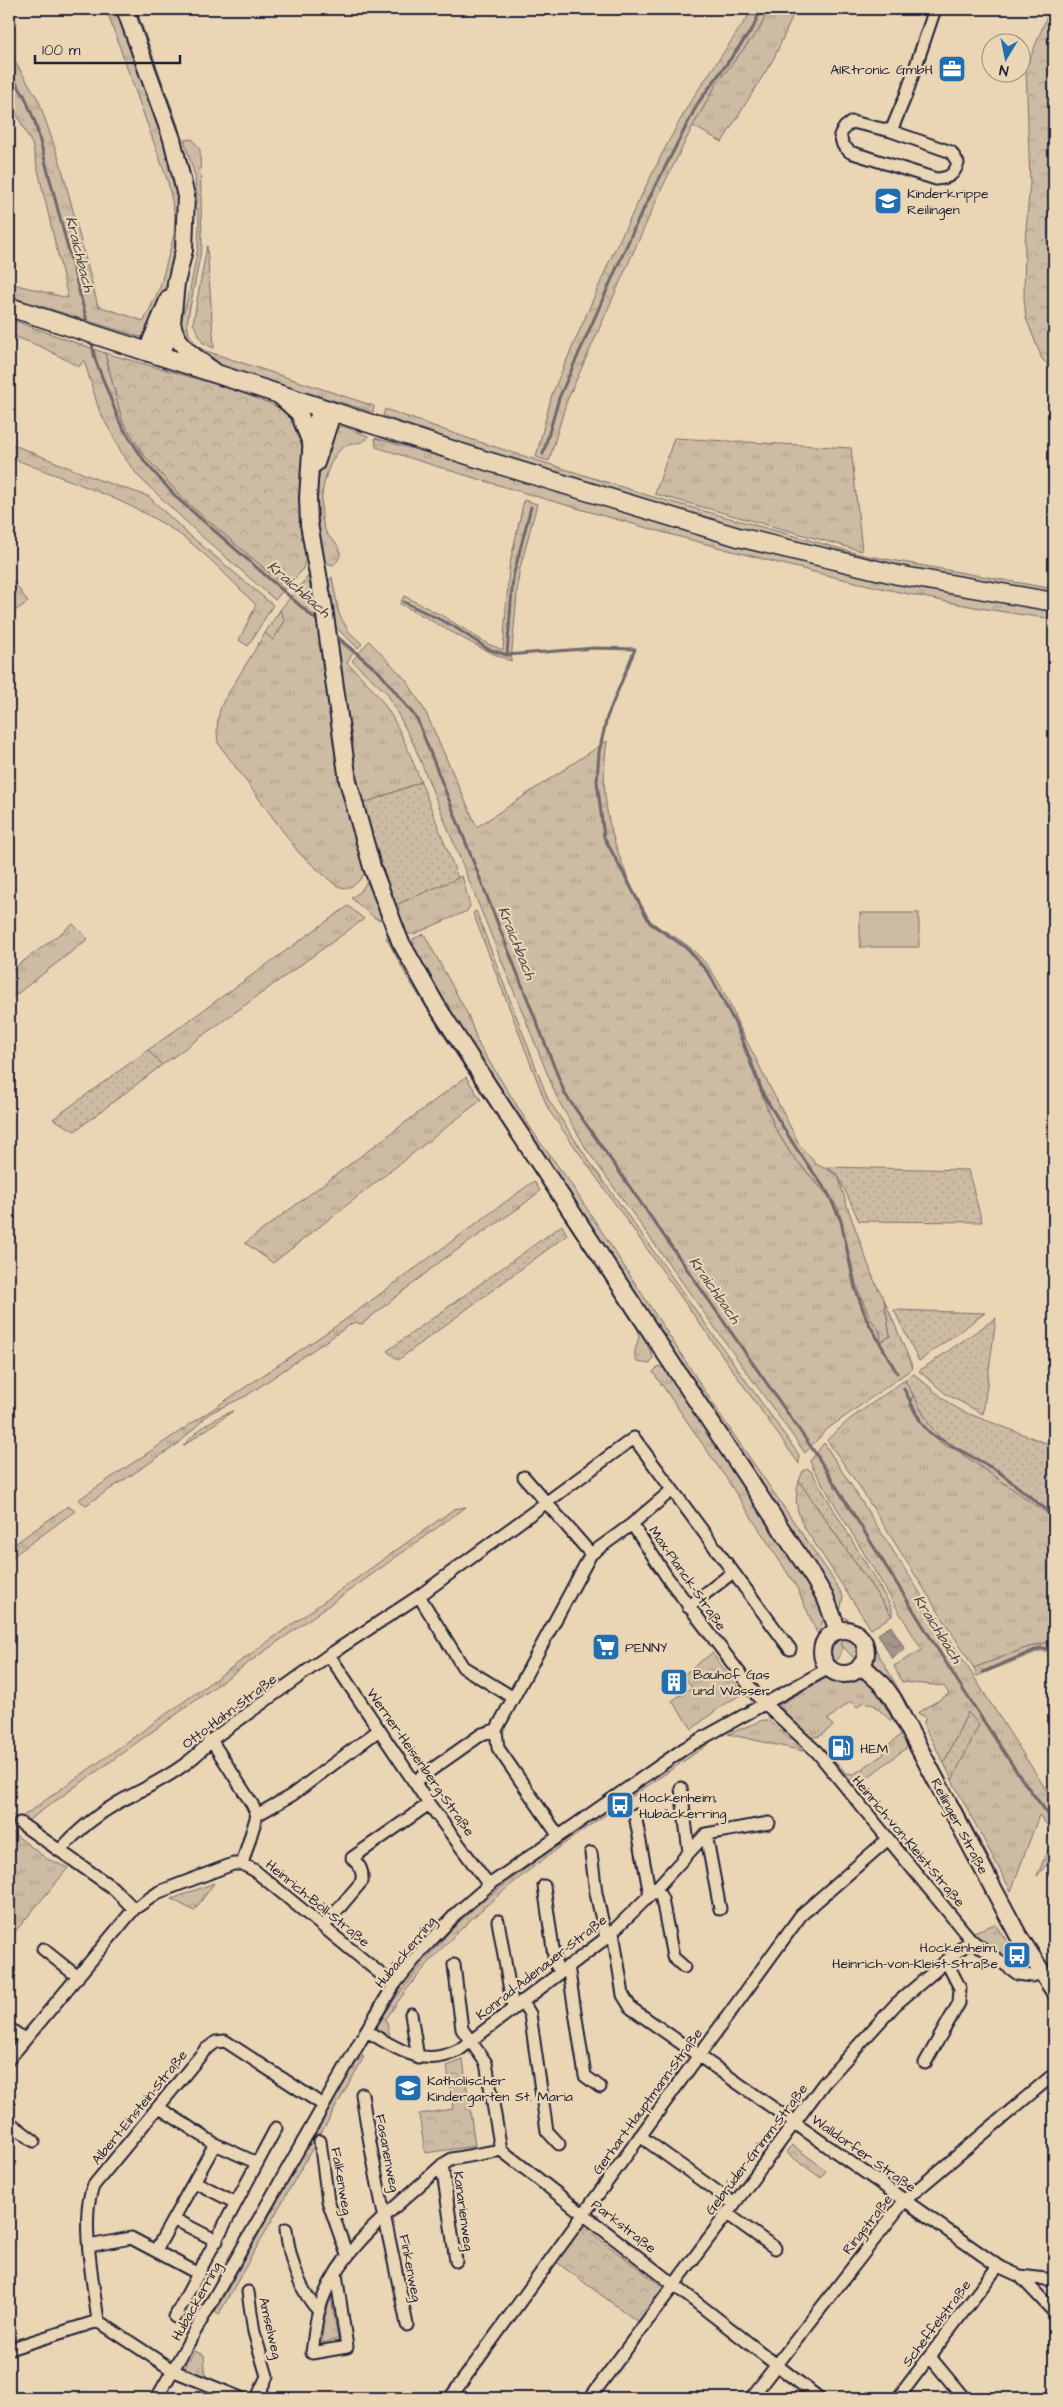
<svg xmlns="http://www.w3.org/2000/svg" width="1063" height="2407" font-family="'Architects Daughter',sans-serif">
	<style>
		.grass { fill: url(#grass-tufts); stroke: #786e6f }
		.forest { fill: url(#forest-crowns); stroke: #786e6f }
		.garden { fill: url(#garden-dots); stroke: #786e6f }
		.pitch { fill: #cdbba3; stroke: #786e6f }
		.water { fill: url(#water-waves); stroke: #6f676a }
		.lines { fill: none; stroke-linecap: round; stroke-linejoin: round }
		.stream { stroke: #6f676a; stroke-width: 3 }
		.street-casing { stroke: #22223b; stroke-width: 15 }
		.secondary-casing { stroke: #22223b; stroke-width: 20 }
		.primary-casing { stroke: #22223b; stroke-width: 21 }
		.street { stroke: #ead5b4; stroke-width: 11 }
		.secondary { stroke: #ead5b4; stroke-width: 16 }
		.primary { stroke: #ead5b4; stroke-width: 18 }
		.labels { text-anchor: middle; stroke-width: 4.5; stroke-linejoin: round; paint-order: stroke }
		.poi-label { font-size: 14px; fill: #22223b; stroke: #ead5b4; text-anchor: start }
		.street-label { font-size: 14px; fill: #22223b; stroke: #ead5b4 }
		.water-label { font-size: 15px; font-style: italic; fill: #494452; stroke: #ead5b4 }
	</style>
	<defs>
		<pattern id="grass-tufts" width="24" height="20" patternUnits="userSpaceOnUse" patternTransform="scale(1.25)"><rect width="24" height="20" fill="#cdbba3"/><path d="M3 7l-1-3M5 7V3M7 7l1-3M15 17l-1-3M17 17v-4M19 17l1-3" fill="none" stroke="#b0a08d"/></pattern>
		<pattern id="forest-crowns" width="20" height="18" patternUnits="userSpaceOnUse" patternTransform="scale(1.25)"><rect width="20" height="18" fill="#cdbba3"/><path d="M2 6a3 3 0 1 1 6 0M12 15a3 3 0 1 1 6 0" fill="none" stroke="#b0a08d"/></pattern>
		<pattern id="garden-dots" width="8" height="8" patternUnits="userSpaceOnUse" patternTransform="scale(1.25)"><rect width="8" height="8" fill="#cdbba3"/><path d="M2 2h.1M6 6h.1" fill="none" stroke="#b0a08d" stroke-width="1.8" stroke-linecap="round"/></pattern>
		<pattern id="water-waves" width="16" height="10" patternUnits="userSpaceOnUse" patternTransform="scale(1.25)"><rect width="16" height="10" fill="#a39589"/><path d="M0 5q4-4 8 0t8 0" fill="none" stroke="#847971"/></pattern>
	</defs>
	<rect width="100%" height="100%" fill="#ead5b4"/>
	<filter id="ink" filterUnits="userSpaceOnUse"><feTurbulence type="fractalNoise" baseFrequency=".02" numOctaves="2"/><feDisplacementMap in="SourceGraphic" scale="10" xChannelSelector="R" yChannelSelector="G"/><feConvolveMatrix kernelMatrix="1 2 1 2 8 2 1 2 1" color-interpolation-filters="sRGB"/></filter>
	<g filter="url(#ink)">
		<path class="grass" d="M106,9h12l45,127 15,50 1,54 -11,48 -22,47 -6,2 -131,-41v-13l59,15 -36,-154 -23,-45v-47l29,47 23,66 37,141 46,15 16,-34 14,-52 1,-19 -7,-34z
			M133,9h3l44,122 -5,-2z
			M769,9h27l-22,49 -52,84 -29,-16 24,-43 43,-55z
			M192,139l8,11 2,96 -15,77 2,11 8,12 9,5 168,55 -1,6 -149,-44 -30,-20 -8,-10 -6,-15 9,-29 9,-46 1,-24 -4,-48 -11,-36z
			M9,319l96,34 17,67 22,35 40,45 102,87 -11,13 -77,-67 -59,-56 -15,-20 -25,-47 -15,-50 -5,7 -35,-19 -35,-14z
			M385,409l85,30 180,57 213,59 191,34v8l-192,-36 -247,-66 -232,-79z
			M343,426l25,10 -2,4c-9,5 -21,3 -28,12 -15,18 -21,56 -13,78 3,9 14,12 15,22 1,5 -3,10 -7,13l-6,-2 -7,-6c-4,-40 -7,-69 6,-108 4,-10 5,-21 17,-23z
			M375,438l190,55 489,117v9c-113,-14 -223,-42 -333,-71 -116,-31 -231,-64 -345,-101z
			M674,438l177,10 11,103 -207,-57z
			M9,575l19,27 -19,13z
			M308,576l17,90 18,123 23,82c-8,13 -17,22 -32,13l-35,-31 -81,-110c-2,-15 -1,-27 5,-41l42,-69 8,6 12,-18 -5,-11z
			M332,577l7,37 10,18 13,12 -4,4 -26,-24 -6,-39z
			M335,638l18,15 -6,10c43,39 53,66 74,119l-59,22 -8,-26 -5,-53z
			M369,641l38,40 18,30 52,116 130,-86c-8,56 2,93 24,144 5,12 12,28 21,37 10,9 24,14 35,23 25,19 40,51 51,79l-3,2 40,102 16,26 47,53 32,111 10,13 1,10 9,-5 -6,-37 29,69 -87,62 -21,23 -218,-303 -29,-50 -144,-355 -27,-52 -35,-32z
			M462,876l8,30 -3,5 -53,23h-9l-12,-28z
			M369,879l13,36 -2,5 -5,-2 -24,-20 9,-6z
			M348,906l16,13 -202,146 -14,-15z
			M476,911l72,188 39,59 212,297v9l-251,-355 -75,-196z
			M73,924l15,15 -79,61v-28z
			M424,934l44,81 11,30 60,96 28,37 156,241 106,154 14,23 -3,16 -13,-29 -372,-560 -41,-71 -1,-13z
			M386,937l10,8 241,377 16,35 -3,7 -13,-2c-7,-13 5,-20 1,-32l-194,-294 -38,-61z
			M466,1077l15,23 -208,163 -28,-20z
			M534,1181l6,10 -21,17 -78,53 -79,63 -8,-2 -108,74 -36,17 -32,31 -92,61 -8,-5 264,-178z
			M659,1366l11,6 146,224 8,21 -6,18 -22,-49 -70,-108 -73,-106z
			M905,1380l8,15 -3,10c11,21 25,38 47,45l97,68v123l-28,7 -52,20 -117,-185 -30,-43 23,-21z
			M233,1411l-50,35c15,-17 29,-27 50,-35z
			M824,1443l230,359v31l-15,-18 -28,76 -59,-111 26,-55 -10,-13 -24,51 -19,-35 -1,-6 2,-5 -9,-4 32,-19 -5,-8 -42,-4 -8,-16 28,-16 -109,-182 -3,-7z
			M799,1481l93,135 -21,13 -67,-102c-8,-17 -10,-28 -5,-46z
			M68,1506l7,5 -66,48v-11z
			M466,1507l-440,315 -17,-8v-2l10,7 435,-310z
			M844,1617l20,12 46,80 -1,4 -17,-29 -18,-21 -7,-25z
			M841,1637c14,0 21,10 15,23l-13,-13z
			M838,1638l4,10 -3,10 -6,4c-6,-10 -4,-18 5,-24z
			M712,1653l31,41 -19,10 -32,25 -20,-28 20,-14 -9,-12z
			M860,1676l13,10 19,32 -1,3 -17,-16 -10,-3 -7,5 -6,-6 -23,18 5,7 -13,10 -12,2 -29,-33 49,-28 18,5z
			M763,1720h5l35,31 -75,-17z
			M917,1725l80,148 -1,3 -80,-150z
			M902,1734l7,12 -54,41 -30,-37 21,23 8,1 30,-20 -2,-4z
			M709,1741l1,2 -83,57 -3,-4z
			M605,1809l3,4c-83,57 -166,120 -222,206l4,18 -16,-7 23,-34 27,-34 25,-30 26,-25z
			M9,1830l38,29 21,9 -59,71z
			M995,1924l30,44h-9l-45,-35z
			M362,2056l2,1 -145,257 -4,-2 134,-239z
			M331,2297l7,42 -16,4 2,-24z
			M194,2351l10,4 2,24 -23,-8z"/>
		<path class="forest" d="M753,9h16l-9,19 -43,55 -24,43 -31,62 -96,215 -17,58 -13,-4 16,-63 62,-143 50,-101 26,-48z
			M1050,9h4v362l-12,-12 -16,-41 -2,-20 1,-57 5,-58 -4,-115z
			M207,246l7,102 -11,-5 -10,-20z
			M105,353c33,10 177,45 193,68 13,18 6,64 5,86 0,15 6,54 -1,63 -4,6 -11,12 -16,17l-102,-87 -40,-45 -22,-35z
			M9,443l90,37 49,16 39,37 86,72 -25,41 -9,-6 17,-35c-27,-27 -56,-59 -89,-79 -48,-30 -106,-48 -158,-69z
			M524,500l13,4 -18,68 -8,89c-39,-14 -73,-39 -111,-57l4,-8 39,20 45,28 15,6 6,-82z
			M280,610l5,11 -12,19 -8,-7z
			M738,1024l61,120 17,20 22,11 8,28 28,77 10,19 6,37 -9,6 -1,-11 -10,-13 -13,-31 -19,-80 -47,-53 -16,-26 -40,-102z
			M913,1395c12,22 23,40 44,55 -23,-7 -36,-24 -47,-45z
			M1054,1641v10h-15l-62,25 -3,-8 52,-20z
			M1054,1838v32l-8,-5 -9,11 14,-34z
			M214,1883l-20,28 -22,-12z
			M463,2060l12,86 -50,7 -6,-39 34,-5 -6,-43z
			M792,2145l34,25 -5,8 -34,-25z
			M581,2225l82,62 -25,35 -83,-61z"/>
		<path class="garden" d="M421,782l37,96 -65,28 -31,-102z
			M148,1050l14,15 -87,66 -22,-12z
			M826,1167l142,3 14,52 -123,-1 -21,-46z
			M562,1225l5,10 -169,125 -11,-9z
			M894,1310l91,3 -66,48z
			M996,1318l-13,96 -37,-20 -27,-23z
			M914,1374l36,30 14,8 90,34v72l-113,-79 -12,-15 -24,-44z
			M807,1469l4,2 81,137v8l-93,-135 4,-10z
			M968,1712l11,13 -27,55 -8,-17z"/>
		<path class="pitch" d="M860,913h59v34h-59z"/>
		<path class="water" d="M891,1626l14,23 -13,9 -14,-24z"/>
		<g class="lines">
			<path class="stream" d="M9,72l16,25 10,25 53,203
				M1054,222v43
				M91,339l4,20 25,64 25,39 32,36 143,125
				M543,454l16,-56 79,-178 60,-117 55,-75 8,-19
				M404,602l49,24 35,23 19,6 6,-78 18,-70
				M335,635l45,38 37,46 148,375 251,360 144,231 61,93 33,44
				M507,655l88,-7 40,1 -28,68 -8,35 -2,29 7,56 46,86 37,25 23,27 30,58 24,63 32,52 32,45 13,28 14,67 12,32 30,53
				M904,1389l18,35 9,10 67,37 56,45
				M983,1672l57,-24 14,1"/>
			<defs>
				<path id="street" d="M852,122l39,9 60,21 7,11c-4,12 -9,15 -22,16l-86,-27 -7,-7 -3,-10 5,-8z
					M891,131l15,-36 29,-86
					M524,1477l67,77
					M632,1524l40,-34
					M419,1596l44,71 49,30
					M688,1607l44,-34
					M329,1655l100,149 60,81
					M211,1740l41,64 5,11 -15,49
					M414,1782l68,-48 14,-4
					M681,1788l8,64
					M257,1815l35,-20 87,-65
					M635,1815l15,80
					M20,1823l93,65 21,21
					M706,1834l14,75
					M558,1835l-60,-87 -2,-18 95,-176 41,-30 35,53 90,119 60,56 154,188 47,34 14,2 9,-3
					M60,1850c16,-18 38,-36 59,-48 32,-17 68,-33 92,-62l118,-85 90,-59 215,-158 156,211
					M591,1853l5,40 10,45
					M544,1886l11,77 5,9
					M656,1888l6,11 11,58 11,10
					M498,1921l15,87
					M324,1926l38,-45c1,-11 -2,-15 -10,-23l77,-54
					M613,1932l10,63 8,13 367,258 22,10 34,4
					M43,1949l35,28
					M454,1965l8,64 24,34 15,87 318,248
					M568,1966l17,110 15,11
					M522,2001l8,13 17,117 12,13
					M411,2014l7,44
					M9,2028l16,12
					M366,2031c32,17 56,38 93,19l147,-112 44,-43 56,-61 63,-11
					M9,2059l125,-150 25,-17 74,-28h9l12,6 140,115
					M925,2063l34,-60 1,-15 -14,-27
					M362,2094c11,78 30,154 45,231
					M158,2107l57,37 42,19
					M9,2122l25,19
					M640,2136l93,67
					M320,2141l8,60 19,54
					M442,2165l14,96
					M195,2182l41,21
					M726,2213l49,35
					M174,2219l43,22
					M286,2229c3,28 13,62 33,82
					M89,2246l42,-8 68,36
					M156,2250l59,-106
					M336,2274l11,73 -35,6c2,-14 3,-29 7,-43 18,-62 78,-103 123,-145l10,-6 49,-9
					M1020,2276l34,36
					M248,2292l6,40 13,44 -10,22
					M175,2317l101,-189
					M98,2321c-4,-33 -19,-108 -4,-136l111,-135 11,-8 9,-1 98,64
					M9,2349l89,-28 76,50 67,27
					M930,2357l34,41
					M157,2398l209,-367 28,-46 28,-35 35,-37 32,-28 196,-137 144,-80
					M450,2398l351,-483 87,-76
					M590,2398l234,-315 72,-79 75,-64
					M751,2398l154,-198 149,-126
					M898,2398l100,-132"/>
				<path id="secondary" d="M125,9l47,130 14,57 -2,54 -8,33 -4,40 -6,20 -4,4 -13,6
					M172,323c5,24 23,34 42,48
					M149,353l2,-12 18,-43
					M280,396l19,17 12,30
					M328,410l-10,8 -6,18 -4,62 1,26 15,84 24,173 24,86 28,74 35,62 56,87 322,487 13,22 12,32
					M316,463l17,-52
					M822 1652a22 22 0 1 1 44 0a22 22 0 1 1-44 0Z
					M861,1665l22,20 10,14 125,236 36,56"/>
				<path id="primary" d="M9,307l468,151 261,79 160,38 156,27"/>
			</defs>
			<use href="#street" class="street-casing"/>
			<use href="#secondary" class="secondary-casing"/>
			<use href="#primary" class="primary-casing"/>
			<use href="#street" class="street"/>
			<use href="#secondary" class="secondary"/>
			<use href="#primary" class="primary"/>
		</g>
	</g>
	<defs>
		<symbol id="office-square" viewBox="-11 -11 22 22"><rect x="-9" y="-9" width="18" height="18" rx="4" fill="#1f6fb2" stroke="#ead5b4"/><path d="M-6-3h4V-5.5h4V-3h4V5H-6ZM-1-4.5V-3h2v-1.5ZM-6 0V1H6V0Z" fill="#fff"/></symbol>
		<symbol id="school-square" viewBox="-11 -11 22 22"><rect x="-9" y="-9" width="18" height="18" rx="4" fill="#1f6fb2" stroke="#ead5b4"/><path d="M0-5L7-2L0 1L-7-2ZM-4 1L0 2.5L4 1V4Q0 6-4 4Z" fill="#fff"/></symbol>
		<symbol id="supermarket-square" viewBox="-11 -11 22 22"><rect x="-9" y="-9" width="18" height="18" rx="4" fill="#1f6fb2" stroke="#ead5b4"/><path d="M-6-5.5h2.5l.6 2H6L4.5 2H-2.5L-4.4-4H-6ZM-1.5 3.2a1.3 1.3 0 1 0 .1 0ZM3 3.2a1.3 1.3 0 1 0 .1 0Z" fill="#fff"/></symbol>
		<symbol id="building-square" viewBox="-11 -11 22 22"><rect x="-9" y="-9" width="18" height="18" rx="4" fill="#1f6fb2" stroke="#ead5b4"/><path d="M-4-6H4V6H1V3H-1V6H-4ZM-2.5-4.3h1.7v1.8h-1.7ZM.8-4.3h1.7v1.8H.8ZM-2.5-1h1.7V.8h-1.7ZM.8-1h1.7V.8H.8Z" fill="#fff"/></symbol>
		<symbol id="fuel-square" viewBox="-11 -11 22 22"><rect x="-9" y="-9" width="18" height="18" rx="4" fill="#1f6fb2" stroke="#ead5b4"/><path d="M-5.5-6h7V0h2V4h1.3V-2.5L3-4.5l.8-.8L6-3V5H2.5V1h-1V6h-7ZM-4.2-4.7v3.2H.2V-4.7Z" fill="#fff"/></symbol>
		<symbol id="bus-square" viewBox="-11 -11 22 22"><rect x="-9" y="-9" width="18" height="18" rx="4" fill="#1f6fb2" stroke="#ead5b4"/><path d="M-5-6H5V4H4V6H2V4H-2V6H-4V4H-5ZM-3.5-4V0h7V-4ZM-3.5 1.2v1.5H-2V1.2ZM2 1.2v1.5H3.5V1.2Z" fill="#fff"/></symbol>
	</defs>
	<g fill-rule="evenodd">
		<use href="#office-square" x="936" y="53" width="32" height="32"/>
		<use href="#school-square" x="872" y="185" width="32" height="32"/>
		<use href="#supermarket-square" x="590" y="1631" width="32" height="32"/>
		<use href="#building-square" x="658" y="1666" width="32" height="32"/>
		<use href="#fuel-square" x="825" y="1732" width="32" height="32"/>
		<use href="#bus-square" x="604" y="1789" width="32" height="32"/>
		<use href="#bus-square" x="1001" y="1939" width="32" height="32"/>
		<use href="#school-square" x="392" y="2072" width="32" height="32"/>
	</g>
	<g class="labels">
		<g class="poi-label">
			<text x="933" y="74" text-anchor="end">AIRtronic GmbH</text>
			<text x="907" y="198">Kinderkrippe<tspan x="907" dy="16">Reilingen</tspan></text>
			<text x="625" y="1652">PENNY</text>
			<text x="693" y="1679">Bauhof Gas<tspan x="693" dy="16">und Wasser</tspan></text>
			<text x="860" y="1753">HEM</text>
			<text x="639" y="1802">Hockenheim,<tspan x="639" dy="16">Hubäckerring</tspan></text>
			<text x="998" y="1952" text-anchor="end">Hockenheim,<tspan x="998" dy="16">Heinrich-von-Kleist-Straße</tspan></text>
			<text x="427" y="2085">Katholischer<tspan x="427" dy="16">Kindergarten St. Maria</tspan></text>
		</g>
		<g class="street-label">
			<text transform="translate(688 1578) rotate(55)" y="5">Max-Planck-Straße</text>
			<text transform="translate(229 1711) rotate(-37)" y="5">Otto-Hahn-Straße</text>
			<text transform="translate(421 1762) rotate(55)" y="5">Werner-Heisenberg-Straße</text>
			<text transform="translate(960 1826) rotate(62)" y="5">Reilinger Straße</text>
			<text transform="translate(909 1841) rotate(50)" y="5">Heinrich-von-Kleist-Straße</text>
			<text transform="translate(318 1903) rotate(39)" y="5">Heinrich-Böll-Straße</text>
			<text transform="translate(405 1952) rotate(-51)" y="5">Hubäckerring</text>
			<text transform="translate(541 1967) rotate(-38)" y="5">Konrad-Adenauer-Straße</text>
			<text transform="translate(647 2101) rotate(-54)" y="5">Gerhart-Hauptmann-Straße</text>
			<text transform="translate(139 2107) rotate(-51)" y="5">Albert-Einstein-Straße</text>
			<text transform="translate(756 2149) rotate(-53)" y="5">Gebrüder-Grimm-Straße</text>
			<text transform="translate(388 2153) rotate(79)" y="5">Fasanenweg</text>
			<text transform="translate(864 2153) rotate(35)" y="5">Walldorfer Straße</text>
			<text transform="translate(342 2181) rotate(80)" y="5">Falkenweg</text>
			<text transform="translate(464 2211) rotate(82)" y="5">Kanarienweg</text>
			<text transform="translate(867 2224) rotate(-52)" y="5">Ringstraße</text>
			<text transform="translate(624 2226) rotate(38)" y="5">Parkstraße</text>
			<text transform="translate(411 2268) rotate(79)" y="5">Finkenweg</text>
			<text transform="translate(196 2301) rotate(-61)" y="5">Hubäckerring</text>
			<text transform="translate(936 2323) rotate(-53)" y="5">Scheffelstraße</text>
			<text transform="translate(271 2328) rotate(77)" y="5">Amselweg</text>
		</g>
		<g class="water-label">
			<text transform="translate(80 254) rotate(76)" y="5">Kraichbach</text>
			<text transform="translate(299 589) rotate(41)" y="5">Kraichbach</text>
			<text transform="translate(517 943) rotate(68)" y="5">Kraichbach</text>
			<text transform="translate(715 1290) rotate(55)" y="5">Kraichbach</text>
			<text transform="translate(938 1629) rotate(58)" y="5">Kraichbach</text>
		</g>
	</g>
	<rect width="1063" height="2407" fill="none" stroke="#ead5b4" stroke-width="30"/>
	<rect x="15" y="15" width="1033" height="2377" fill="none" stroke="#22223b" stroke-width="2" filter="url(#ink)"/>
	<g transform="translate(1006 58) rotate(190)"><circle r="24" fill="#ead5b4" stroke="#9a8d84"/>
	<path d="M0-4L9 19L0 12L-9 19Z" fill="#1f6fb2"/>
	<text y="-8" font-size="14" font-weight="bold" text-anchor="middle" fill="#22223b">N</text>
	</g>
	<path d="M35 55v8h145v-8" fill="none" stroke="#22223b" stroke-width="2.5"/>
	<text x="42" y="55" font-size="15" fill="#22223b" stroke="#ead5b4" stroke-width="4" paint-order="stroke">100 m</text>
</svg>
